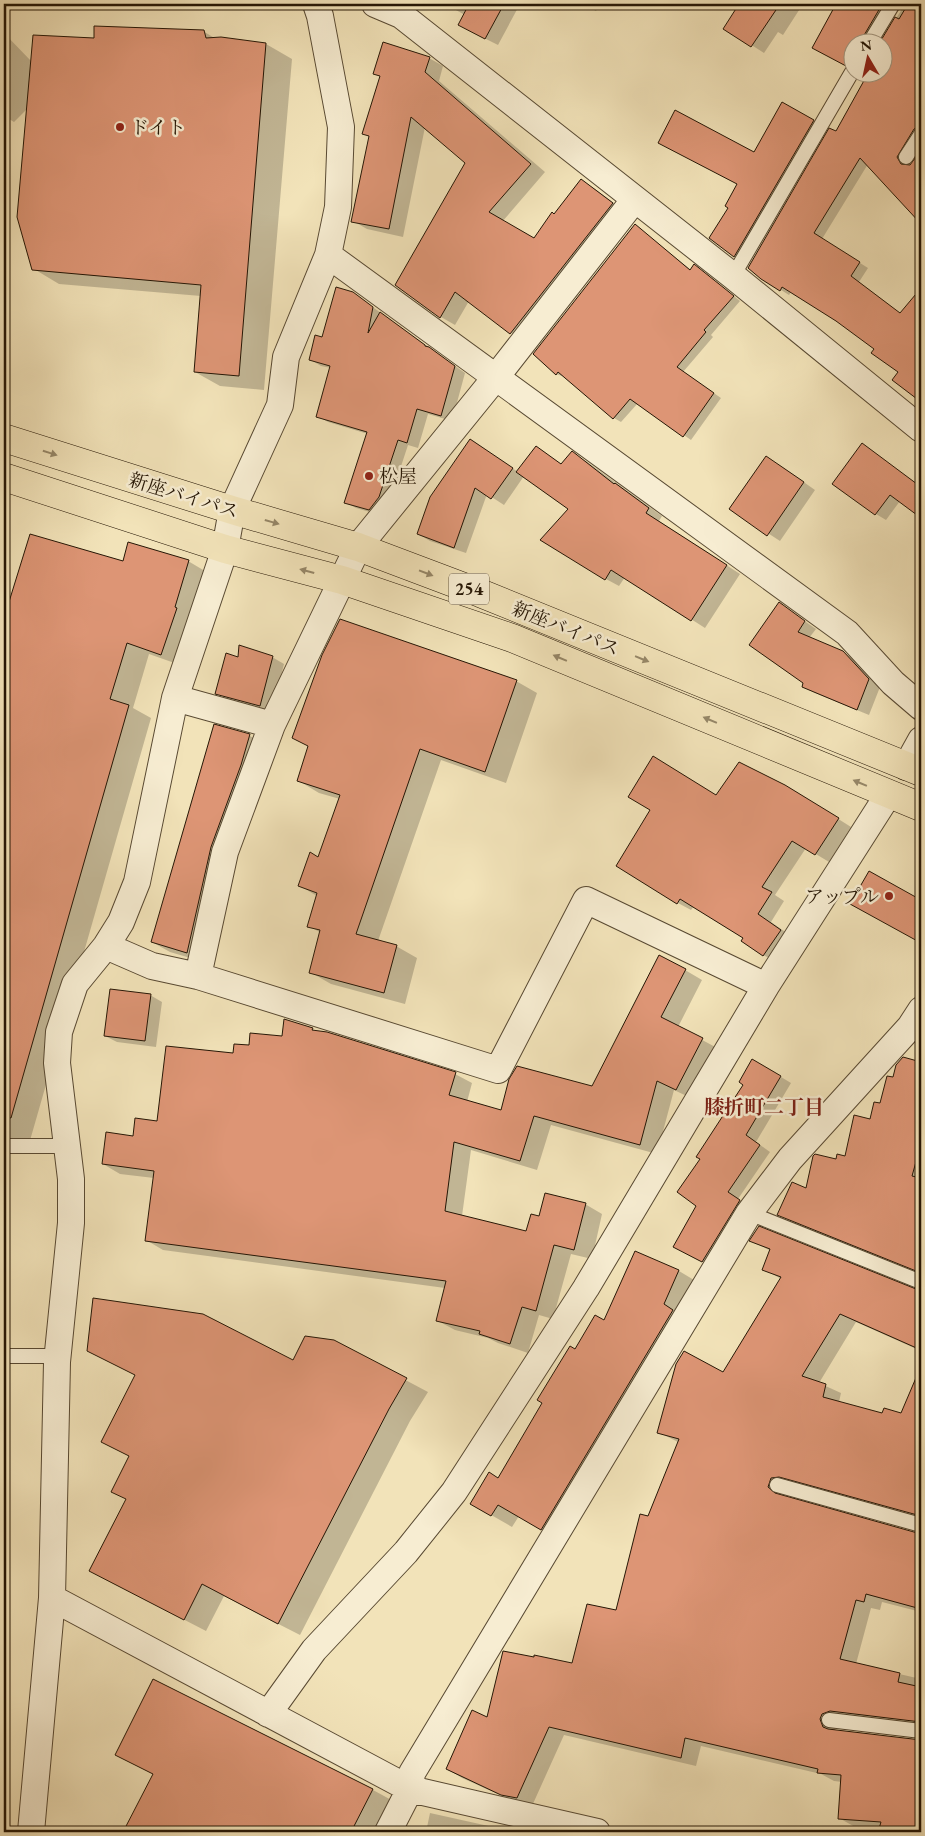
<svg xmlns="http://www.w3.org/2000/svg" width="925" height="1836" font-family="'EB Garamond','Noto Serif JP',serif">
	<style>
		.shadow { fill: #0003 }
		.building { fill: #dd9575; stroke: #251605 }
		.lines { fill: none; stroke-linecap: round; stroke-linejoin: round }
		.service-casing { stroke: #584932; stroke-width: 16 }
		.minor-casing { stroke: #584932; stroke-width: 28 }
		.trunk-casing { stroke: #251605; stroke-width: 29 }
		.service { stroke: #f7edd2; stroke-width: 14 }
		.minor { stroke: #f7edd2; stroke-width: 26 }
		.trunk { stroke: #f2e3b9; stroke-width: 28 }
		.oneway { fill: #968768 }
		.poi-dot { fill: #8f2418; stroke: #f7edd2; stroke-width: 2 }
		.labels { text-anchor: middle; stroke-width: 5; stroke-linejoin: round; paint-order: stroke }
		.shield { fill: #f7edd2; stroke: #645642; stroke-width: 1 }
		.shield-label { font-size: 18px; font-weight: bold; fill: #251605 }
		.poi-label { font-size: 19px; fill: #251605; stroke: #f7edd2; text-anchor: start }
		.street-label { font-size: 19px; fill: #251605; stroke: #f7edd2 }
		.neighbourhood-label { font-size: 20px; font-weight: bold; fill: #7a1f14; stroke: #f7edd2 }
	</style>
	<rect width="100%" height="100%" fill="#f2e3b9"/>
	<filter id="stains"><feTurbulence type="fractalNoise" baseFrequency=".004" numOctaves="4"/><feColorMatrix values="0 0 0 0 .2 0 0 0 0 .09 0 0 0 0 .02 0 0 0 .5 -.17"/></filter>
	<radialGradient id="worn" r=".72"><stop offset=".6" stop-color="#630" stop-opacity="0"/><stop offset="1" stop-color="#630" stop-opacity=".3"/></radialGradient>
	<path class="shadow" d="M445,4h75l-22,41 -26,-13 -7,-17z
		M583,4h17l-4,7z
		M741,4l7,3 3,-3h52l-20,31 -5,-3 -14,21 -39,-25z
		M837,4h58l-24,38h-19v27l-38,-22z
		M902,4h5l14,8v124l-14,22v9l7,-4 7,-11v70l-53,-58 -46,75 46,29 -9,14 42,32 20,-25v111l-22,-28 -23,-23 -39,-29 -46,-28 -2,3 -27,-17 74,-145 46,-61 -1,-30 21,-33z
		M203,31l13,8 50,5 26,15 -28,331 -44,-4 -25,-14 6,-76 -142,-12 -25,-15 -6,-161 -14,14 -10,-6v-83l28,29 64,-23z
		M429,58l14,8 -4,15 106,91 -43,50 32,18 47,-59 14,8 31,23 -101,129 -14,-8 -42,-32 -14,24 -14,-8 -44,-32 69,-122 -41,-36 -22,110 -36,-8 -14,-8 17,-84 -6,-4 17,-56 -6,-3z
		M783,104l40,22 -79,136 -33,-24 19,-31 25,-54z
		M635,225l56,45h10l39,31 -29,34 2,2 -30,35 38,26 -30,42 -53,-37 -17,19 -7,-4 -49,-41 -9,-3z
		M353,293l112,80 -13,48 -24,-7 -10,34 -10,-3 -19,58 -9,12 -24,-7 -11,-6 23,-68 -40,-12 -11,-6 14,-48 -10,-2 -10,-6z
		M471,440l47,32 18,-25 26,18 10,-12 14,8 76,55 -3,5 81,53 -35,54 -80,-51 -6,9 -13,-7 -36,-70 -46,-33 -20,29 -17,-11 -21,59 -36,-12 -12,-7z
		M862,445l59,42v30l-21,-16 -14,19 -10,-6z
		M778,464l37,26 -35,51 -49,-32z
		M188,561l22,13 -27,92 -34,-12 -16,54 18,10 -122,426 -25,-7v-486l9,-32 111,-56z
		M780,604l36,25 -7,9 33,14 13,7 25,28 -11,28 -54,-22 -12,-6 2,-4z
		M272,657l12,7 -12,48 -43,-12 -12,-7 23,-34z
		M516,681l21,12 -31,90 -65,-23 -63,181 18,5 21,12 -12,46 -74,-20 -21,-12 11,-39 -12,-7 8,-30 -17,-10 19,-28 21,-59 -21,-6 -20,-12 10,-35 -15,-8z
		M215,726l35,10 17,10 -63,216 -34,-10 -18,-10z
		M799,794l52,33 -22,35 -23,-14 -31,47 9,6 -13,21 23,16 -17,24 -14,-7 -19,-18 -50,-31 -3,4 -13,-7 39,-107z
		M685,970l17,10 -24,47 41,22 -26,50 -19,-9 -17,64 -106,-29 -14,45 -66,-20 -9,66 65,17 13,-15 45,-14 17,10 -10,45 -21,-5 -18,65 -14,-4 -11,38 -30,-10 -10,-5 -33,-8 -17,-9 7,-33 -282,-38 -17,-10 8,-62 -34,-4 -17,-10 31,-27 24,-14 76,-68 16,-9 62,-17 6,3 137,42 17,9 -5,19 35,10 91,-24z
		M150,995l12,7 -6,45 -39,-5 -12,-6z
		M753,1060l38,23 -35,59 14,10 -32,47 12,8 -37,61 -38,-22 23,-41 3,-46 44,-75z
		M900,1062l21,6v206l-127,-51 -16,-9 59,-53 9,-4 35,-52z
		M751,1241l170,51v59l-65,-29 -37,61 22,10 -2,9 44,13h19l19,-47v152l-138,-28 2,6 136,37v77l-39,-10 -2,8 -9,-2 -15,56 65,15v49l-83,-5 -3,6 1,2 85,10v91h-41v-3l-25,-2 -16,-9 3,-36 -8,-1 -13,-7 -120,-28 -5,20 -132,-31 -32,71 -14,-3 -56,-25 -15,-9 41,-51 85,-53 44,-53 31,-95 30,-75 -20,-10 66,-59 57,-94 -17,-10 7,-18z
		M636,1253l43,18 20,12 -137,258 -43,-25 -7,11 -40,-23 26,-25 78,-128 29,-30z
		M334,1342l94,50 -18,29 -110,214 -76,-39 -18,35 -116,-60 37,-72 4,-42 -29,-16 34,-65 -47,-26 204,12z
		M4,1458l3,95h-3z
		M153,1681l220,109 22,12 -15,30h-255l29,-57 -38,-20z
		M430,1813l86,19h-90z"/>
	<path class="building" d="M469,4h35l-19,35 -27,-14z
		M739,4h41l-29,43 -28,-18z
		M836,4h37l7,4 -17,29 -2,5h-9v21l-6,3 -34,-18z
		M908,4h13v121l-7,4 -17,28 4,7 9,1 11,-15v74l-61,-66 -46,75 46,29 -9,14 49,37 21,-25v114l-29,-22 6,-8 -27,-19 3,-4 -38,-28 -54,-34 -2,4 -19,-12 -13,-11 81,-140 7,3 30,-54 -6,-3 1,-2h21v-30h-2l15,-25 4,2z
		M94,26l110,4 2,8 15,-1 45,6 -27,333 -45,-4 7,-87 -169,-15 -15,-53 16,-182 61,3z
		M383,42l47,15 -5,15 106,92 -42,48 45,26 18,-26 2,2 27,-35 32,24 -103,131 -55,-42 -15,26 -45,-33 70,-122 -54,-46 -22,112 -38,-7 18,-86 -7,-2 18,-58 -7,-2z
		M782,102l32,18 -80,137 -25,-19 19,-30 -3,-2 12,-22 -79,-41 17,-33 79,42z
		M635,224l55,46 4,-6 40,32 -30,34 2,2 -29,35 37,26 -31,44 -53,-38 -17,20 -55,-47 -2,3 -23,-21z
		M336,287l17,5 20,15 -5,26 12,-21 45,33v1l4,1 26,19 -14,50 -24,-7 -10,34 -9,-3 -19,57 -10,13 -25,-7 23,-71 -51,-15 14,-51 -21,-6 6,-25 7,2z
		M470,439l43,29 -22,31 -16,-11 -21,60 -37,-14 13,-37z
		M862,443l59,44v31l-31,-23 -15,20 -43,-31z
		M536,446l25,18 11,-13 42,33 1,-1 34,25 -3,5 81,52 -36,56 -80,-51 -6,10 -65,-40 28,-31 -52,-37z
		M766,456l38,26 -37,54 -38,-27z
		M30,534l93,27 5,-19 61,18 -14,47 2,1 -16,47 -34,-12 -17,56 19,6 -118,413 -7,-1v-499z
		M779,602l26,19 -7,11 45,19 26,28 -12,31 -55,-23 1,-4 -54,-38z
		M340,619l177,61 -32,92 -65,-23 -64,185 41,11 -13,48 -75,-20 11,-43 -13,-3 10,-34 -19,-7 12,-34 8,5 22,-62 -43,-14 11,-35 -16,-8 30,-83z
		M239,645l34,11 -13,50 -45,-12 11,-41 12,4z
		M214,724l36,10 -9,31 -30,82 -24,106 -36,-11z
		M653,756l63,39 23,-33 46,23 54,33 -24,37 -23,-14 -30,46 10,5 -14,22 23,16 -18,26 -22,-15 2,-3 -63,-39 -3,5 -61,-38 34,-56 -22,-13z
		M869,871l52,29v43l-71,-39z
		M659,955l27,14 -25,48 42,21 -27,52 -19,-9 -17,64 -106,-29 -14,45 -66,-19 -9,69 81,20 5,-17 8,2 6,-23 41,10 -12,47 -20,-5 -18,66 -14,-4 -12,37 -31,-10 1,-3 -44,-10 10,-40 -301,-40 9,-70 -52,-7 4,-32 27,4 2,-18 22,3 9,-75 67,7 1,-9 15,1 1,-12 32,3 2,-17 29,9 -1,2 15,2 129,40 -7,23 52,15 8,-31 8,-13 75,20z
		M110,989l41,5 -6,47 -41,-5z
		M903,1057l18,5v82l-9,32 9,2v95l-144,-58 15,-33 14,6 7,-32 2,-2 21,5 1,-5 8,2 9,-41 16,4 4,-17 6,1 7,-27 6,1 3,-12z
		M752,1059l29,17 -35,59 14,10 -32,47 12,8 -38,62 -29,-15 23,-41 -19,-14 23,-33 -4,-2 47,-72 -4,-3z
		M759,1226l162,65v59l-81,-36 -38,62 24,8 -3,13 59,16 2,-5 17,5 20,-47v150l-142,-39 -8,1 -3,9 7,6 146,41v75l-55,-15 -2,8 -8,-2 -16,59 60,14 -2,9 23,5v35l-91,-11 -8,3 -2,5 3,8 5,2 93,11v92h-43l3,-10 -43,-3 3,-44 -24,-2 1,-4 -133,-31 -4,20 -132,-31 -32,71 -16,-3 -55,-26 26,-59 15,7 16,-66 31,6v-2l38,8 15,-59 29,6 24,-96 8,2 31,-77 -22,-6 19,-69 8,-13 39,21 58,-95 -19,-7 8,-21 -21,-8z
		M635,1251l44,19 -15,34 9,6 -132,220 -43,-25 -7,11 -21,-12 19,-32 9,6 44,-75 -5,-3 33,-54 5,3 20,-34 9,5z
		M93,1298l110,16 90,46 12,-24 29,4 73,38 -18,31 -111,215 -76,-40 -18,36 -95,-49 37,-72 -15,-7 18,-36 -28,-14 34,-67 -48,-24z
		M153,1679l220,110 -22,43h-228l30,-58 -38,-19z"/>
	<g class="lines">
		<defs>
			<path id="service" d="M870,42l23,-38
				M906,157l15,-23
				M733,276l119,-204
				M4,1146h63
				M749,1213l172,69
				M4,1356h54
				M777,1485l144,40
				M829,1720l92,11"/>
			<path id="minor" d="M375,4l26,11 332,261 188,153
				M328,255l519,378 46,50 28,24
				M175,698l97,27
				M906,767l15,-27
				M106,946l46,20 46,10 300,94 88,-170 180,86
				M198,976l27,-124 47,-127 86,-178 138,-170 139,-178
				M52,1598l358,191 187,43
				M268,1714l46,-64 92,-98 48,-60 132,-204 180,-302 122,-191
				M31,1832l21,-234 5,-236 14,-139v-44l-14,-116 2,-31 16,-48 31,-38 15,-24 16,-40 38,-184 50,-149 7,-39 48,-105 6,-48 42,-102 10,-48 3,-80 -21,-111 -4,-12
				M388,1832l22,-43 2,-16 337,-560 41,-54 120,-132 11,-17"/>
			<path id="trunk" d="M4,438l228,72 126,37 122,46 441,179
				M4,477l221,72 117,31 170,58 409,169"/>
		</defs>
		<use href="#service" class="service-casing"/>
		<use href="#minor" class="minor-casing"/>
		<use href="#trunk" class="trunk-casing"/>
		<use href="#service" class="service"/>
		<use href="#minor" class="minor"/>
		<use href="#trunk" class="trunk"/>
	</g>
	<defs><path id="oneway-solid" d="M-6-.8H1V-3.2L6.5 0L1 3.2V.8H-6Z" transform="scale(1.25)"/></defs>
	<g class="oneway">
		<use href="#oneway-solid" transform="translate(50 453) rotate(18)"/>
		<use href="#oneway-solid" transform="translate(272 522) rotate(16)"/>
		<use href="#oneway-solid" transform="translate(307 571) rotate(-165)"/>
		<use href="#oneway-solid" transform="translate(426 573) rotate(21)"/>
		<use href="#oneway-solid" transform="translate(560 658) rotate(-157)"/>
		<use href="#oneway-solid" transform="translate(642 659) rotate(22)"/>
		<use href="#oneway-solid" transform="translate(710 720) rotate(-157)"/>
		<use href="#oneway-solid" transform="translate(860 783) rotate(-157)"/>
	</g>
	<g class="poi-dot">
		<circle cx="120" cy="127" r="5"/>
		<circle cx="369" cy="476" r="5"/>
		<circle cx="889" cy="896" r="5"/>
	</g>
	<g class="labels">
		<rect class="shield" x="449" y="573.5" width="40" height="31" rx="4"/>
		<g class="shield-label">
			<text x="469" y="595">254</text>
		</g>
		<g class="poi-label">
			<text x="130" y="134">ドイト</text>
			<text x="379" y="483">松屋</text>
			<text x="879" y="903" text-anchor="end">アップル</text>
		</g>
		<g class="street-label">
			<text transform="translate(184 495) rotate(17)" y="7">新座バイパス</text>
			<text transform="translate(566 628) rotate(22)" y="7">新座バイパス</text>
		</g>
		<g class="neighbourhood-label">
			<text x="764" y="1114">膝折町二丁目</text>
		</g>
	</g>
	<rect width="925" height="1836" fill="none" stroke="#f2e3b9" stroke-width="20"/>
	<rect x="5" y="5" width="915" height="1826" fill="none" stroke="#251605" stroke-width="2.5"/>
	<rect x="10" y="10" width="905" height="1816" fill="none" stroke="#251605"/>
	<g transform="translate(868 58) rotate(351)"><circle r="24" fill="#f7edd2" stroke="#a39780"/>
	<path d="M0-4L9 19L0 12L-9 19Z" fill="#8f2418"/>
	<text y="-8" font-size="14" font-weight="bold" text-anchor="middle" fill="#251605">N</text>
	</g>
	<rect width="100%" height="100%" filter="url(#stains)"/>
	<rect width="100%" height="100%" fill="url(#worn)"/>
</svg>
